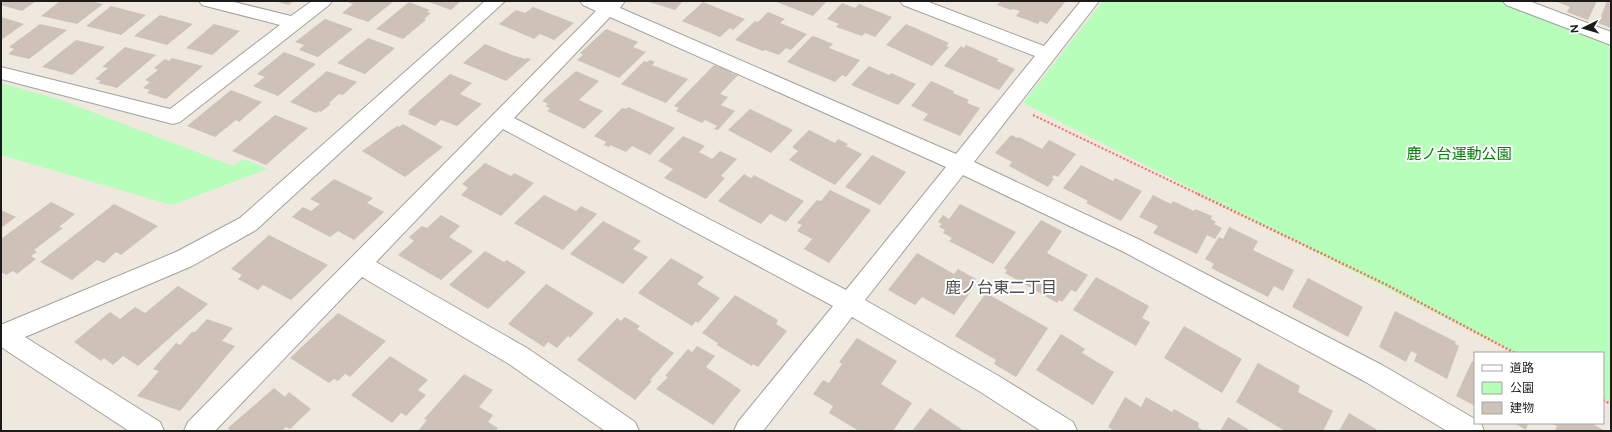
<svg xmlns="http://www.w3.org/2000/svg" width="1612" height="432" font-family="Figtree,'Noto Sans JP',sans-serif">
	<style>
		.park { fill: #b6feb9 }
		.building { fill: #cec1b8 }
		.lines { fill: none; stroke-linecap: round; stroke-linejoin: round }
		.minor-casing { stroke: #a2a2a2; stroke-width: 2 }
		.path-far1 { stroke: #ff695f; stroke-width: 2; stroke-dasharray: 2 2; stroke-linecap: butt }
		.path { stroke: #ff695f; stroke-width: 2.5; stroke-dasharray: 2 2; stroke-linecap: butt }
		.minor { fill: #fff; fill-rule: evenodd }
		.labels { text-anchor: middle; stroke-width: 4; stroke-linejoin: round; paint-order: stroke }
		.park-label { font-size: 15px; fill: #028107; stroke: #fff }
		.neighbourhood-label { font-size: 16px; fill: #4e4e4e; stroke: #fff }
	</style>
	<rect width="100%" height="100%" fill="#eee8df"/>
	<path class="park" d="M1103,1h398l110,42v359l-8,-4v-45h-88l-492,-250z
		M1,83l60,17 172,66 11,-7 23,10 -95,36 -171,-50z"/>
	<path class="building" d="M4,1h32l-14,10 -21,-6z
		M60,1h29l14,3 -26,20 -36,-8z
		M274,1h19l-4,4z
		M345,1h49l-26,21 -26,-9 11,-9z
		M426,1h35l-10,9z
		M646,1h37l-8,9z
		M774,1h53l-14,15z
		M1001,1h65l-19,23 -7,-3 -2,3 -22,-8 4,-5 -7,-2 -2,1 -14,-5z
		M1555,1h42l-9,19 -21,-8 3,-5z
		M1607,1h4v27l-13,-5z
		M409,2l21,8 -3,2 4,1 -7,6 2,1 -23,19 -27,-10z
		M703,2l42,17 -12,11 -3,-2 -10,9 -38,-16z
		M842,3l13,5 4,-4 33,13 -17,20 -10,-4 -3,3 -26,-9 3,-3 -12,-5z
		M111,6l35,9 -25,20 -35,-9z
		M533,7l41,16 -20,17 -14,-6 -6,5 -35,-15 17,-14 9,3z
		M768,12l17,7 -5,4 27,11 -16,16 -5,-2 -7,7 -14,-5 -2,1 -28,-11 20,-19 3,1z
		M160,15l33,9 -26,21 -33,-9z
		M1,17l23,7 -23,16z
		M325,19l28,10 -35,28 -19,-7 5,-5 -9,-3z
		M40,24l27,6 -38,29 -21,-5 6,-5 -5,-2z
		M214,24l26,7 -28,24 -26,-7z
		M906,24l43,19 -3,3 3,1 -17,19 -46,-21z
		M606,29l32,13 -5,5 13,5 -27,26 -42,-18 6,-5 -3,-2z
		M814,36l19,8 -4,4 31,12 -14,17 -4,-2 -7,7 -48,-20 24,-25z
		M368,38l27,10 -30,26 -28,-11z
		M76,40l29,7 -33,28 -30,-8z
		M485,44l27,11 13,4 2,-1 4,1 -25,22 -43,-18z
		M966,45l32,14 -1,2 18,8 -16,21 -55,-24 17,-20 3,2z
		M125,47l31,8 -39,33 -19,-5 3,-2 -6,-2 13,-11 -6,-1z
		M284,52l32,12 -38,32 -25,-10 12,-9 -8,-3z
		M172,58l31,8 -37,33 -19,-6 3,-3 -7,-2 7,-6 -5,-2 13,-10 -4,-2 11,-9 4,2z
		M650,60l5,2 -3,3 36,14 -22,24 -45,-19 23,-23 3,1z
		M714,65l5,2 2,-2 13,5 -3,3 7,2 -18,19 8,3 -7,8 14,6 -17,19 -4,-1 3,-3 -12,-6 -3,3 -26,-12 3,-3 -5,-2z
		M869,66l20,9 2,-2 25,11 -18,21 -47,-20z
		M327,71l30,11 -14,13 -4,-1 -10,9 2,1 -10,8 -2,-1 -3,2 -26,-11z
		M576,71l23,10 -20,19 24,11 -19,18 -37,-18 3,-3 -5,-2 3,-2 -6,-3z
		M450,74l22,9 -12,11 22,10 -25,22 -16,-6 -6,6 -27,-12 2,-2 -2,-1z
		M931,81l23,10 -1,2 16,7 -2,3 13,5 -20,28 -37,-16 5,-6 -17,-8z
		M231,90l31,12 -23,20 -3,-2 -21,17 -28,-11z
		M628,107l47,21 -25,27 -18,-9 -6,6 -16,-7 -1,2 -5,-2 2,-3 -12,-6 28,-28 4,1z
		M750,109l43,21 -22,23 -43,-23z
		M275,115l33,13 -42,37 -34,-14z
		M403,124l40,23 -38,30 -43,-26 35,-25 2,1z
		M809,130l26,13 3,-4 10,5 -2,2 16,8 -27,31 -46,-25 9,-9 -6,-4z
		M1011,135l7,3 1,-1 23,12 7,-9 27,14 -18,23 -4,-2 -2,3 2,1 -6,8 -39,-21 3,-4 -17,-9z
		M683,136l22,10 -6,6 13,7 8,-8 17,8 -16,17 4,2 -19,21 -42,-21 9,-9 -15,-8z
		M872,155l34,17 -26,33 -35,-18z
		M485,163l26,13 3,-3 20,10 -33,33 -40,-21 7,-7 -6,-4z
		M1081,165l32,16 2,-3 27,13 -21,30 -35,-18 2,-2 -25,-13z
		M744,174l7,4 3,-3 50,26 -18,21 -16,-8 -9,10 -43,-23z
		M334,179l39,19 -6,5 17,9 -30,28 -16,-9 -8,6 -38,-20 11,-10 8,4 9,-7 -10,-5z
		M830,190l41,20 -42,53 -25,-14 8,-10 -15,-8 5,-6 -5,-2 20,-23 4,1z
		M544,195l32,16 5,-5 16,8 -34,36 -49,-27z
		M1153,195l18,9 2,-3 21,10 1,-2 17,7 -1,3 5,3 -2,2 8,4 -7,11 -8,-4 -10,19 -44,-21 5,-7 -19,-9z
		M51,202l24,12 -16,13 4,1 -29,22 3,2 -6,4 5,3 -19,15 -4,-3 -7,4 -5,-3v-33z
		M114,204l44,22 -37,29 -5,-3 -12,11 -7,-3 -25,20 -32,-18z
		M960,204l56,28 -23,32 -44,-23 3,-3 -9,-5 2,-3 -6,-3 3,-3 -4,-2 5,-7 6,4z
		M1,210l15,7 -15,11z
		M441,215l19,11 -11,11 24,14 -32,29 -43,-25 16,-14 -5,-4 13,-11 5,2z
		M1041,220l21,11 -15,22 41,22 -12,17 -5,-2 -9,12 -3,-2 -2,3 -52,-30 2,-3 -3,-2z
		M603,221l38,20 -8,8 15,8 -25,27 -53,-30z
		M1229,227l29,14 -5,9 41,20 -11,21 -9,-5 -6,11 -57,-29 3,-4 -9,-5 14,-22 4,2z
		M269,235l59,30 -37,35 -28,-15 -5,5 -20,-11 4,-4 -11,-6z
		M485,251l19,11 3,-2 19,12 -38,37 -39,-24z
		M917,253l37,21 4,-5 18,10 -3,5 2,2 -21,29 -32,-18 -7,8 -27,-15z
		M671,258l33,19 -7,7 23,14 -22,25 -2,-2 -4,5 -54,-33z
		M1096,277l53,29 -7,12 8,4 -14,24 -63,-36z
		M1308,278l55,29 -15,30 -56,-30z
		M546,284l48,29 -24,25 -2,-2 -11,12 -9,-6 -4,5 -36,-23z
		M178,286l30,18 -70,62 -15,-10 -10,9 -9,-7 -3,3 -27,-19 36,-30 10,7 15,-12 10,6z
		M986,293l62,35 -32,49 -22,-13 2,-4 -41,-24z
		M735,295l43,25 -2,4 11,7 -29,36 -5,-3 -1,2 -35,-21 1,-2 -16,-10z
		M1395,311l61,31 -1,2 4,2 -12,33 -33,-18 3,-7 -6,-3 -5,11 -27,-15z
		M338,313l48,28 -36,36 -5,-3 -7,7 -4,-2 -5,4 -39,-25z
		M625,317l15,9 -3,3 37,24 -24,27 2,1 -17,19 -58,-40 40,-42 4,3z
		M207,319l26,9 -11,13 13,5 -55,65 -43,-15 22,-25 -6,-2 23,-26 4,2 12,-13h3z
		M1184,326l58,33 -20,34 -58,-35z
		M1061,334l24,15 -3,4 32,19 -21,33 -57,-35z
		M857,338l40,23 -16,23 31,19 -19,28h-34l-30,-18 4,-7 -20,-12 10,-14 6,3 13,-19 -3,-2z
		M697,346l18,10 -9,11 35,23 -28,35 -57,-36 12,-12 -3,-1 23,-27 4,3z
		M390,356l38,24 -10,10 8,5 -20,21 -5,-3 -9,10 -41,-28z
		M1472,361l3,2v43l-19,-10z
		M1258,363l42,23 -2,6 35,19 -10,20h-38l-49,-29z
		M464,374l29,16 -14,17 14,8 -5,7 10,6 -2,3h-78l9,-11 -3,-1z
		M274,388l11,9 4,-5 22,17 -21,20 -4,-2 -4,4h-51l-3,-3z
		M1125,397l16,10 5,-10 26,15 2,-3 25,14 -1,4 6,4h-89l-7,-4z
		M930,408l34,23h-52z
		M1349,413l30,18h-40z
		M1228,417l23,14h-31z
		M1514,423h14l-2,7z
		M1551,423h40l14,8h-50l2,-5z"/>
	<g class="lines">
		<defs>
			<path id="minor" d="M199,1h31l61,15 21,-15h20l-3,4 -149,117 -7,2 -172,-45v-12l169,42 110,-84 -78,-20z
				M485,1h20l-249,229 -64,36 -167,71 135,85 4,9h-35l-128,-84v-23h2l173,-72 64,-34z
				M580,1h45l-5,7 336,146 79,-98 -132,-51 -3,-4h26l118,45 37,-45h18l-125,161 166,78 242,125 93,54v4h6l3,8h-37l-83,-50 -240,-129 -161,-77 -98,125 132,75 76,47 4,9h-36l-62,-40 -127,-74 -89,114h-29l4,-9 95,-116 -330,-177 -127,133 151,86 108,74 4,9h-34l-96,-67 -147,-87 -147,154h-31l4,-9 408,-411 -13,-6zM610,17l336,150 -100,123 -332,-172z
				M1503,1h26l82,31v13l-105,-40z"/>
		</defs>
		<use href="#minor" class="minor-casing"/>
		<path class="path-far1" d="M1033,115l167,80"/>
		<path class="path" d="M1198,194l187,90 130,69
			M1603,400l8,4"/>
		<use href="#minor" class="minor"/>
	</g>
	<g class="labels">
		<g class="park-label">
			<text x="1459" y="159">鹿ノ台運動公園</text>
		</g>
		<g class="neighbourhood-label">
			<text x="1001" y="293">鹿ノ台東二丁目</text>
		</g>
	</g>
	<rect width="1612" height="432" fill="none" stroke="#1b1b1b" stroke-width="4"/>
	<rect x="1474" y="352" width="130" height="72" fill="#ffffff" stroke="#a4a4a4"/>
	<rect x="1482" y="365" width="20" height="6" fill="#ffffff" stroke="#a4a4a4"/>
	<text x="1510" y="372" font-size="12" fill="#1b1b1b">道路</text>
	<rect x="1482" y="382" width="20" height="12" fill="#b6feb9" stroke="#a4a4a4"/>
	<text x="1510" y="392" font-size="12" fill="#1b1b1b">公園</text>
	<rect x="1482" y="402" width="20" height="12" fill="#cec1b8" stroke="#a4a4a4"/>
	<text x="1510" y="412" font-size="12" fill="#1b1b1b">建物</text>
	<g transform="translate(1584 28) rotate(265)" stroke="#ffffff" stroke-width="3" paint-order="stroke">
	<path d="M0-3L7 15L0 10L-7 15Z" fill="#1b1b1b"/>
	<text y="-6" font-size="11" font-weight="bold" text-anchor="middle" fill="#1b1b1b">N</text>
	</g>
</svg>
